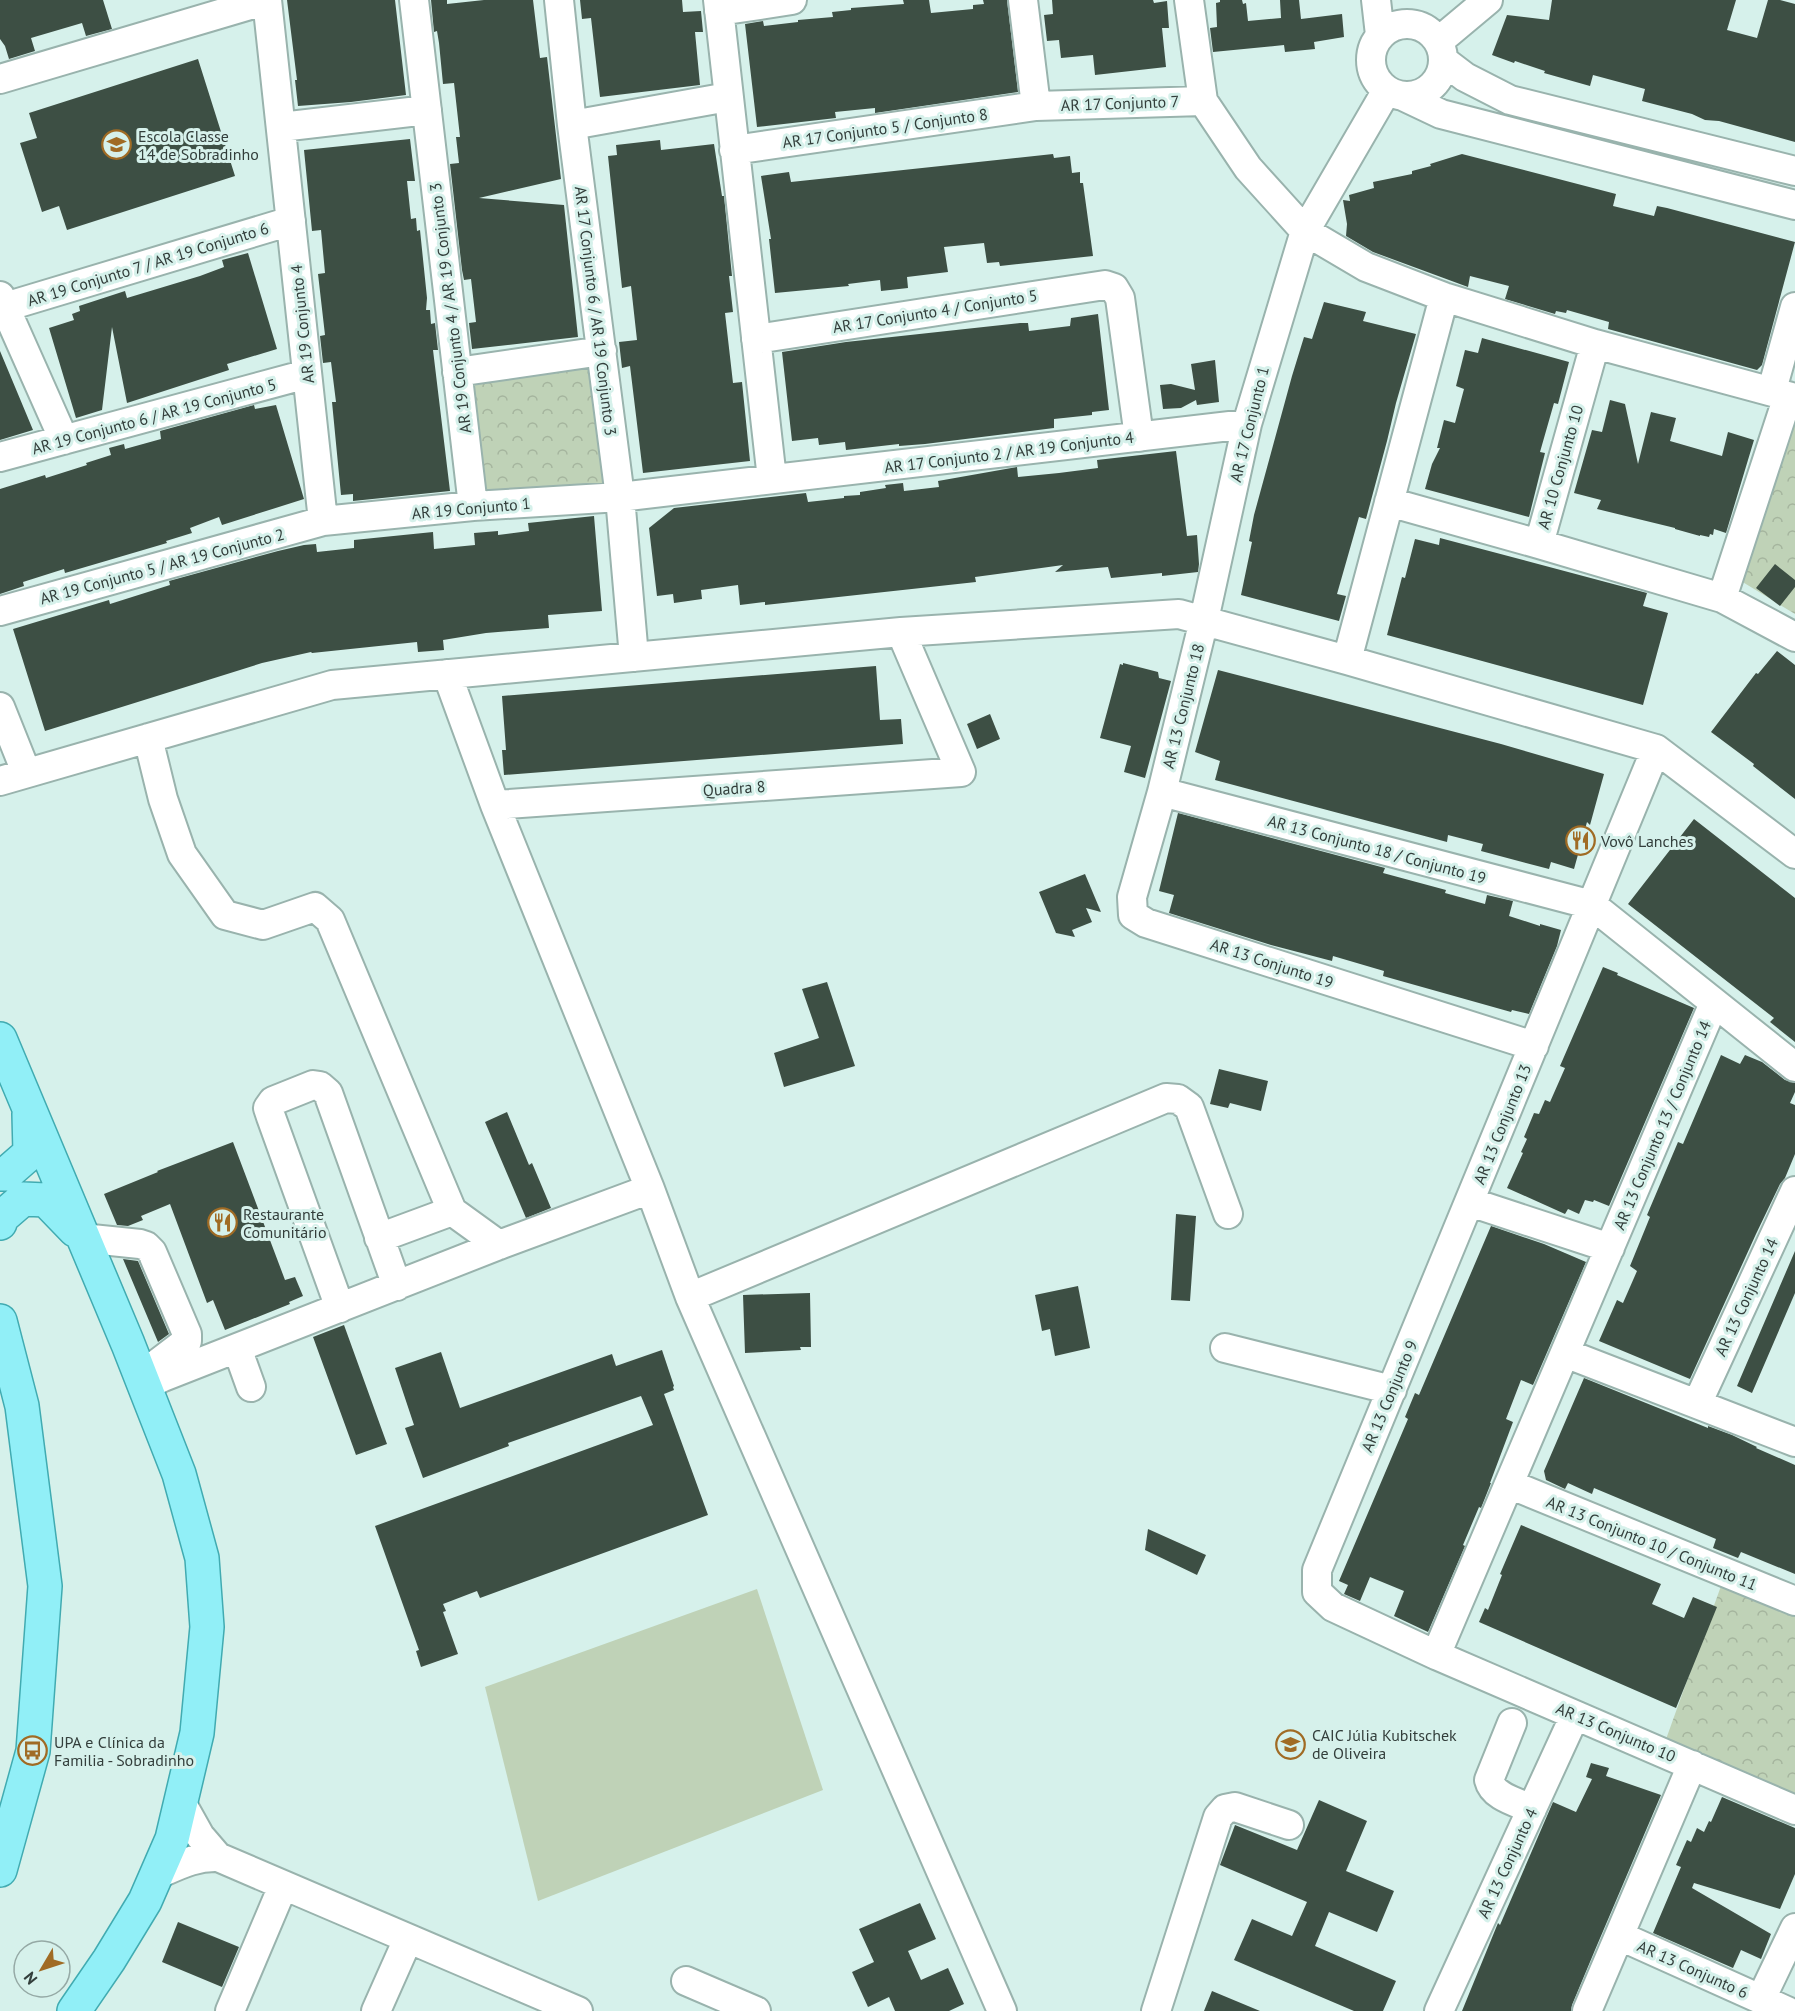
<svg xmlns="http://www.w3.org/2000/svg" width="1795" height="2011" font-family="'PT Sans',sans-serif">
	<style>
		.park { fill: url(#park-crowns) }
		.garden { fill: #bfd2b7 }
		.building { fill: #3d4f44 }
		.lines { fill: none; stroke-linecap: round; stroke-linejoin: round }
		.minor-casing { stroke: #99b3ad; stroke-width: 32 }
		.major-casing { stroke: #41abb1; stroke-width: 36 }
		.minor { stroke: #fff; stroke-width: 28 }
		.major { stroke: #91eff7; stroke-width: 33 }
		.labels { text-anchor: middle; stroke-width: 6; stroke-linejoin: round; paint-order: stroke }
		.street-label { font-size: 16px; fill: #333e3b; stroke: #d6f1eb }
		.poi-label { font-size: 16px; fill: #333e3b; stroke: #d6f1eb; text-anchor: start }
	</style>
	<defs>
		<pattern id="park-crowns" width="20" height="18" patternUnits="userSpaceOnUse" patternTransform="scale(1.5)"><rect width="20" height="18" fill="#bfd2b7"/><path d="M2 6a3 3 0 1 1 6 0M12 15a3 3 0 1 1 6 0" fill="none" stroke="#a5b59e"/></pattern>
	</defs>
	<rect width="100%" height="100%" fill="#d6f1eb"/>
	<path class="park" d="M583,365l9,3 13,116 -110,13 -10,-6 -15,-105 3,-4z
		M1790,422l5,1v191l-59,-36z
		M1721,1586l74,30v183l-130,-57z"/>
	<path class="garden" d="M757,1589l66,201 -285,111 -53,-214z"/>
	<path class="building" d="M0,0h103l9,29 -26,7 -4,-13 -51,15 4,13 -26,8 -4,-13 -5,-7z
		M287,0h108l11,95 -55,7 -53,4 -3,-26h2z
		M431,0h16v4l37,-4h49l7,58 7,-1 14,122 -82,19 85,7 14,132 -106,12 -3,-26 7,-1 -5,-43 -7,1 -2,-10 -12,-106 9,-1 -3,-26h4l-6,-54 -11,1 -4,-41 -2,-12 -3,1z
		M580,0h102l1,12 18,-1 2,21h-8l5,53 -100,12 -9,-79 -9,1z
		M903,0h26l2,13 42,-4v-4l11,-1 -1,-4h24l11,92 -143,21v-5l-40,4 1,6 -79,9 -12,-103 18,-3 1,5 34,-4v-2l35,-3 -1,-5 19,-2v-2l53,-4z
		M1052,0h101l1,3 13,-2 2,27h-7l4,39 -71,8 -2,-20 -32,3 -2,-18 -12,1 -3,-26 9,-1z
		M1220,0h22l1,4 3,-1 2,18 33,-3 -1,-18h19l2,19 41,-5 2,23 -30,5 1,7 -30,3 -1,-7 -71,7 -3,-24 7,-1 -1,-24 4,-1z
		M1552,0h184l-9,30 30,8 11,-38h12l15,4v138l-76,-21 -14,-1 -13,-6 -50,-13 3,-12 -52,-14 -3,11 -46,-13 1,-2 -30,-10 -1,2 -22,-8 15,-40 42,5z
		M198,59l37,117 -168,54 -8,-24 -17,6 -22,-69 17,-5 -8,-25z
		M410,139l5,42h-8l4,38 5,-1 1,13 3,-1 7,68 -1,12h4l1,14 4,-1 3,27h-5l17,141 -97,10v-7l-12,1 -9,-93h4l-5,-40 -8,1 -3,-27 5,-1 -7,-61 7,-1 -4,-43 -9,1 -8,-81z
		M660,140l1,10 53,-6 8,52h2l8,80h-3l4,36 -8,1 8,70 9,-1 8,79 -107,12 -13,-107 -8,2 -3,-26 18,-2 -6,-54 -9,2 -14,-132 9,-1 -1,-10z
		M1053,154l1,4 16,-2 2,17 8,-1v11h3l10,73 -93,10 -1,-4 -12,1 -3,-20 -40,4 4,25 -41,5 1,11 -27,3 -1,-11 -32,4 1,2 -74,7 -6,-54h2l-10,-63 28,-4 2,10z
		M1462,154l154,40 -3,12 41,10 3,-10 10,2 128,34 -33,123 -5,5 -149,-41 1,-7 -42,-12 -1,3 -10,-2 -1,3 -50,-15 4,-13 -39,-10 -2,11 -95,-35 -27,-16 1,-12 -4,-24 7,1 -1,-6 25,-7 -1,-6 39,-8v-3l19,-5 -1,-2z
		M248,253l29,96 -50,15 2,6 -102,33 -15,-76 -10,83 -26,8 -27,-90 25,-8 -2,-6 8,-3 -1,-5 46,-15 2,7 73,-22 24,-9 -2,-7z
		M1324,302l42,10 -3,9 53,13 -20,69 -9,38 -21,78 -7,-2 -22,77 9,2 -7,25 -98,-26 11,-53 -3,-1 5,-26 38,-139 12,-39 8,2z
		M1098,314l11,96 -17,2v3l-38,4v9l-129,16 -26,2v-2l-53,6 -1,-8 -26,3 -1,-7 -26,3 -10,-89 64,-10 174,-19h8l1,8 41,-5 1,-8z
		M1482,338l87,24 -11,42 -4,-1 -14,49 5,1 -16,64 -104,-28 7,-25 8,-16h-3l7,-28 11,3 9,-34 -8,-3 9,-36 13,3z
		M0,351l33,79 -33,10z
		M1215,360l4,42 -22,3 -1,-5 -15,8 -18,1 -3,-24 11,-1 24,6 -4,-26z
		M1610,400l15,4 13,60 13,-52 25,6 -6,23 52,15 6,-24 26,8 -28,93 -12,-4 -1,6 -3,-1 -1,3 -9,-2v1l-25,-7v-1l-78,-19 4,-9 -27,-7 18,-63 10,2z
		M254,405l1,4 21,-4 28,94 -82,26 -3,-8 -29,11 2,5 -26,8 1,2 -102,30 -1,-4 -41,13 1,4 -24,8v-105l45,-14 1,3 41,-13 -1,-2 25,-8 -2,-7 15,-4 1,5 36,-10 -1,-8z
		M1176,451l11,85 10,-1 2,29 -1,8 -36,4v-3l-51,5 -3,-11 -53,5 8,-7 -88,12 1,5 -211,23v-3l-25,3 -2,-20 -37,5 1,9 -28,4 -1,-9 -16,2 -8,-68 25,-20 132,-15 2,9 36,-4v-2l16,-1v-3l26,-4 -1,-3 18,-2 1,8 35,-4 -1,-6 79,-14 1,10 41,-4 39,-5 -1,-8z
		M594,516l8,95 -54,4 1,13 -63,5 -43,7 1,10 -26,2 -1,-10 -105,11 -1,-1 -49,11 -217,68 -32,-102 96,-29 1,4 60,-19 -1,-4 109,-30 26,-6 12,-1 1,8 37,-4v-8l79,-8 1,17 41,-4 -1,-12 24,-2v4l31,-4 -1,-8z
		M1440,538l207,55 -4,13 25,7 -25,92 -256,-70 15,-58 3,1 10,-39 24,6z
		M1775,564l20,16v7l-15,19 -24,-18z
		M1777,651l18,14v134l-42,-33 1,-2 -43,-32 45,-59 2,1z
		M1123,663l35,9 1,6 12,3 -26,97 -21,-6 7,-26 -31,-8 20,-74 3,1z
		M876,666l4,54 21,-1 2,25 -399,31 -2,-25h4l-4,-54z
		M1218,670l283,74 103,30 -14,51 -3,-3 -13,47 -23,-7 -2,7 -68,-18 2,-7 -35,-9 -1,7 -232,-62 5,-19 -25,-9z
		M990,714l10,25 -23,10 -10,-25z
		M1178,813l207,55 -2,5 63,17 -1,3 40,11 2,-9 26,6 -4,15 31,10v-2l21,6 -4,16 -28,68 -17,-4 -1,2 -128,-36 1,-5 -51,-15 -1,5 -61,-16 -102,-32 5,-18 -15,-4z
		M1694,819l101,79v144l-25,-20 4,-4 -146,-114z
		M1085,874l16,38 -15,-4 6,14 -20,8 3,7 -19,-4 -17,-41z
		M1603,967l15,6 -1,2 77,33 -85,198 -15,-6 -1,2 -8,-2 -6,14 -11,-5 -3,5 -58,-26 16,-35 -2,-1 6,-13 -3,-2 10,-24 5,1 6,-14 5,2 15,-34 -5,-2z
		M827,982l28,84 -71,21 -10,-34 45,-15 -17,-49z
		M1721,1055l19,9 5,-9 17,7 23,18 10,3v9l-5,11 5,2v49l-10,24 -5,6 -24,50 -66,145 -91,-38 18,-41 6,3 14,-32 -7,-5 20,-49 -3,-2 31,-73 5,2z
		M1219,1069l49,12 -7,30 -31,-8 -2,5 -18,-4z
		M507,1112l22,53 3,-2 19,45 -25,10 -41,-96z
		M233,1142l52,138 10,-3 8,19 -14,6 1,2 -65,26 -12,-30 -6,3 -37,-99 -29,12 2,4 -15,6 -11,-1 -13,-31 54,-22 -1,-1z
		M1176,1214l20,2 -6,85 -19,-1z
		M1491,1226l53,18 42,18 -53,123 -12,-5 -15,39 7,3 -23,61h1l-10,25 -2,-1 -16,38 2,1 -37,86 -34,-16 10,-25 -34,-14 -10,24 -16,-7 4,-9 -9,-4 69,-162 -3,-2 10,-24 4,2z
		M1795,1251v42l-43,100 -15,-7z
		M123,1259l15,2 31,73 -11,8z
		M1078,1286l12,62 -35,8 -5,-27 -8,2 -7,-36z
		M810,1293l1,54h-11l1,3 -56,3 -2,-58z
		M344,1325l43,119 -31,11 -43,-118z
		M662,1350l12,36 -1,1 1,3 -10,4 44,121 -228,83 -3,-7 -34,13 3,7 -3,1 15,42 -37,13 -5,-16 3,-1 -44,-124 278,-101 -12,-29 -133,47 1,3 -86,32 -18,-50 9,-3 -19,-57 46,-16 19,56 152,-54 4,12z
		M1584,1378l124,50v-2l24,9 25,12 -1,1 39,17v109l-54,-22 -3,6 -25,-10 3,-9 -122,-51 -2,6 -24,-11 -3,6 -19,-9 -2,-9z
		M1521,1525l140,59 -9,20 32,14 9,-21 24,10 -41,101 -197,-86 6,-14 3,2 14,-35 -2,-1z
		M1148,1529l58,26 -9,20 -52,-25z
		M1591,1763l18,5 -3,8 55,19 -66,155 -23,55 -1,6h-109l36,-88 2,2 53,-123 23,10 16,-33 -6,-2z
		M1722,1797l73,31v46l-15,35 -86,-26 -2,5 79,46 -10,25 -20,-9 -8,18 -80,-35 28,-66 -5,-2 11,-25 4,2 6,-14 7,4 5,-11 2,1z
		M1319,1800l48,21 -21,50 48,20 -17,41 -48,-20 -14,34 81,35 -13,30h-29l-120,-51 18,-41 40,17 15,-34 -87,-37 15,-40 62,25z
		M920,1903l16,36 -28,12 13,29 27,-12 16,36 -15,7h-54l-6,-14 -21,10 -16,-35 22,-10 -15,-33z
		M178,1922l61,25 -17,40 -60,-25z
		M1212,1991l48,20h-56z"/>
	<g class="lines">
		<defs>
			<path id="minor" d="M267,0l56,521
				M414,0l59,506
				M559,0l13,125 48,372 14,160
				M718,0l54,479
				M1023,0l13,106
				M1189,0l14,101 45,67 57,63 61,36 78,30 151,47 200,54
				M1376,0l4,35
				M719,11l73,-11
				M1371 60a36 36 0 1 1 72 0a36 36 0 1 1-72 0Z
				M1439,41l49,-41
				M1444,61l21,16 45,23 285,71
				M0,79l267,-79
				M1387,90l-82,141 -58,193 -43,196 -42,172 -30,105 1,18 13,8 388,123
				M1403,96l38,18 354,91
				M572,125l156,-28
				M281,127l146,-17
				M734,150l302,-44 167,-5
				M0,296l64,144
				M5,307l286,-86
				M756,339l349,-54 9,3 6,10 19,139
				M457,372l145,-21
				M1772,390l23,-83
				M0,457l307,-83
				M1389,502l150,42 183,54 73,39
				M1539,544l56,-200
				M1722,598l66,-202
				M0,611l323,-90 150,-15 147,-9 627,-73
				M1347,660l97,-363
				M447,674l48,131 466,-33 -60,-140
				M0,707l26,65
				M148,738l15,61 19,55 43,61 38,10 52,-18 15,13 122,291 47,34
				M1656,749l-339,821v22l16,15 103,48 359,155
				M0,781l332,-96 569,-53 278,-18 168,46 309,89 139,105
				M1162,792l430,113 203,162
				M495,805l155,384 40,108 312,714
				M1470,1202l140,46
				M82,1238l58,6 6,2 6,6 35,82v7l-42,32
				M379,1238l73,-27
				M690,1297l476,-199 12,1 11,8 39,107
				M340,1308l-69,-191 -3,-9 5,-7 40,-16 7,1 8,7 69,193
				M237,1348l14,39
				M1225,1348l167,42
				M1565,1353l230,89
				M145,1386l18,-9 336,-132 151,-56
				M1697,1404l98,-213
				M1509,1484l286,117
				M1436,1655l278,-652
				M1512,1723l-23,57c4,17 28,22 43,29
				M181,1802l19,34 18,21
				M156,1875c21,-9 39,-19 62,-18l360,154
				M1620,1936l167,75
				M686,1981l70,30
				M1761,1999l34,-71
				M230,2011l53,-125
				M376,2011l32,-72
				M1156,2011l62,-194 7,-8 10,-2 54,18
				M1439,2011l136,-296
				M1587,2011l105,-246"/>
			<path id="major" d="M0,1039l128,305 51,130 23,84 5,69 -10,106 -25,106 -27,62 -36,59 -35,51
				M0,1174h6l24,-21 -1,-39
				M0,1223l1,-5 22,-19 23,1 29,30
				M0,1321l22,85 23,180 -12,165 -33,119"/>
		</defs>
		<use href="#minor" class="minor-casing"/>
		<use href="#major" class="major-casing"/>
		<use href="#minor" class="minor"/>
		<use href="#major" class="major"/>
	</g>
	<defs>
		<symbol id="school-ring" viewBox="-11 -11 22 22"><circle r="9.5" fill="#d6f1eb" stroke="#a06b24" stroke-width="1.5"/><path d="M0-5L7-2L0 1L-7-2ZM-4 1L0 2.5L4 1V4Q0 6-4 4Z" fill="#a06b24"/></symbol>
		<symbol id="restaurant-ring" viewBox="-11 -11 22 22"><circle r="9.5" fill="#d6f1eb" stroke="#a06b24" stroke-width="1.5"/><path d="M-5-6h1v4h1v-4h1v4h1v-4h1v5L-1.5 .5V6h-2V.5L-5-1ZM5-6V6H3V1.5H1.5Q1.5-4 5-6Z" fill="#a06b24"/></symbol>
		<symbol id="bus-ring" viewBox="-11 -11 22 22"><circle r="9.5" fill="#d6f1eb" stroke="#a06b24" stroke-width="1.5"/><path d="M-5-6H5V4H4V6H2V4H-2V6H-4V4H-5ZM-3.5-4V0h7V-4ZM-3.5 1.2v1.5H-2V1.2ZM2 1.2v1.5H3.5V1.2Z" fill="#a06b24"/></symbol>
	</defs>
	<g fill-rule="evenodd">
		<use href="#school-ring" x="100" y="128" width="33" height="33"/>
		<use href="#restaurant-ring" x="1564" y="824" width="33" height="33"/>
		<use href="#restaurant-ring" x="206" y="1206" width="33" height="33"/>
		<use href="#school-ring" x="1274" y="1728" width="33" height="33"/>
		<use href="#bus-ring" x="16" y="1734" width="33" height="33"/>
	</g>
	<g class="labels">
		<g class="street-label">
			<text transform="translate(1120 103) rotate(-2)" y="6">AR 17 Conjunto 7</text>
			<text transform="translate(885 128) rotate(-8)" y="6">AR 17 Conjunto 5 / Conjunto 8</text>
			<text transform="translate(148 264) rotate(-17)" y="6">AR 19 Conjunto 7 / AR 19 Conjunto 6</text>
			<text transform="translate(450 308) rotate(-97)" y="6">AR 19 Conjunto 4 / AR 19 Conjunto 3</text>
			<text transform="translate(596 311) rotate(83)" y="6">AR 17 Conjunto 6 / AR 19 Conjunto 3</text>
			<text transform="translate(935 311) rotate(-9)" y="6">AR 17 Conjunto 4 / Conjunto 5</text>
			<text transform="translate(302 324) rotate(-96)" y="6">AR 19 Conjunto 4</text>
			<text transform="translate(154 416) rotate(-15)" y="6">AR 19 Conjunto 6 / AR 19 Conjunto 5</text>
			<text transform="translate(1249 424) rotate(-76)" y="6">AR 17 Conjunto 1</text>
			<text transform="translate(1009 452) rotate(-7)" y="6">AR 17 Conjunto 2 / AR 19 Conjunto 4</text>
			<text transform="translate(1560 467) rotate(-74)" y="6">AR 10 Conjunto 10</text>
			<text transform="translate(471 508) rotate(-5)" y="6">AR 19 Conjunto 1</text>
			<text transform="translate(162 566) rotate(-15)" y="6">AR 19 Conjunto 5 / AR 19 Conjunto 2</text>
			<text transform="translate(1183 706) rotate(-76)" y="6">AR 13 Conjunto 18</text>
			<text transform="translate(734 788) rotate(-4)" y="6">Quadra 8</text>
			<text transform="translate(1377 849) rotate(15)" y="6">AR 13 Conjunto 18 / Conjunto 19</text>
			<text transform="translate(1272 963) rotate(18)" y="6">AR 13 Conjunto 19</text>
			<text transform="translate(1502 1124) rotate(-68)" y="6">AR 13 Conjunto 13</text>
			<text transform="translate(1662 1125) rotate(-67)" y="6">AR 13 Conjunto 13 / Conjunto 14</text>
			<text transform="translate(1746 1297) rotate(-65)" y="6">AR 13 Conjunto 14</text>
			<text transform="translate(1389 1396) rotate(-67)" y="6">AR 13 Conjunto 9</text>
			<text transform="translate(1652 1543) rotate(22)" y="6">AR 13 Conjunto 10 / Conjunto 11</text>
			<text transform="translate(1616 1732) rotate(23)" y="6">AR 13 Conjunto 10</text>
			<text transform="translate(1507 1863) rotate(-65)" y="6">AR 13 Conjunto 4</text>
			<text transform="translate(1693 1969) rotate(24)" y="6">AR 13 Conjunto 6</text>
		</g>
		<g class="poi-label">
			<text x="138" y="142">Escola Classe<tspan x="138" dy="18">14 de Sobradinho</tspan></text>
			<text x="1601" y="847">Vovô Lanches</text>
			<text x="243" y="1220">Restaurante<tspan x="243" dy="18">Comunitário</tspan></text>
			<text x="1312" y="1741">CAIC Júlia Kubitschek<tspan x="1312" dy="18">de Oliveira</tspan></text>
			<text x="54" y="1748">UPA e Clínica da<tspan x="54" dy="18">Familia - Sobradinho</tspan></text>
		</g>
	</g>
	<g transform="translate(42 1969) rotate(231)"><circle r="28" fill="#d6f1eb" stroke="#95a9a5" stroke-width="1.5"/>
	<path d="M0-4.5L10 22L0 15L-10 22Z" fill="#a06b24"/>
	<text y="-9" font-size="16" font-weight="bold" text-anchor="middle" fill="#333e3b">N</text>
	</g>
</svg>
